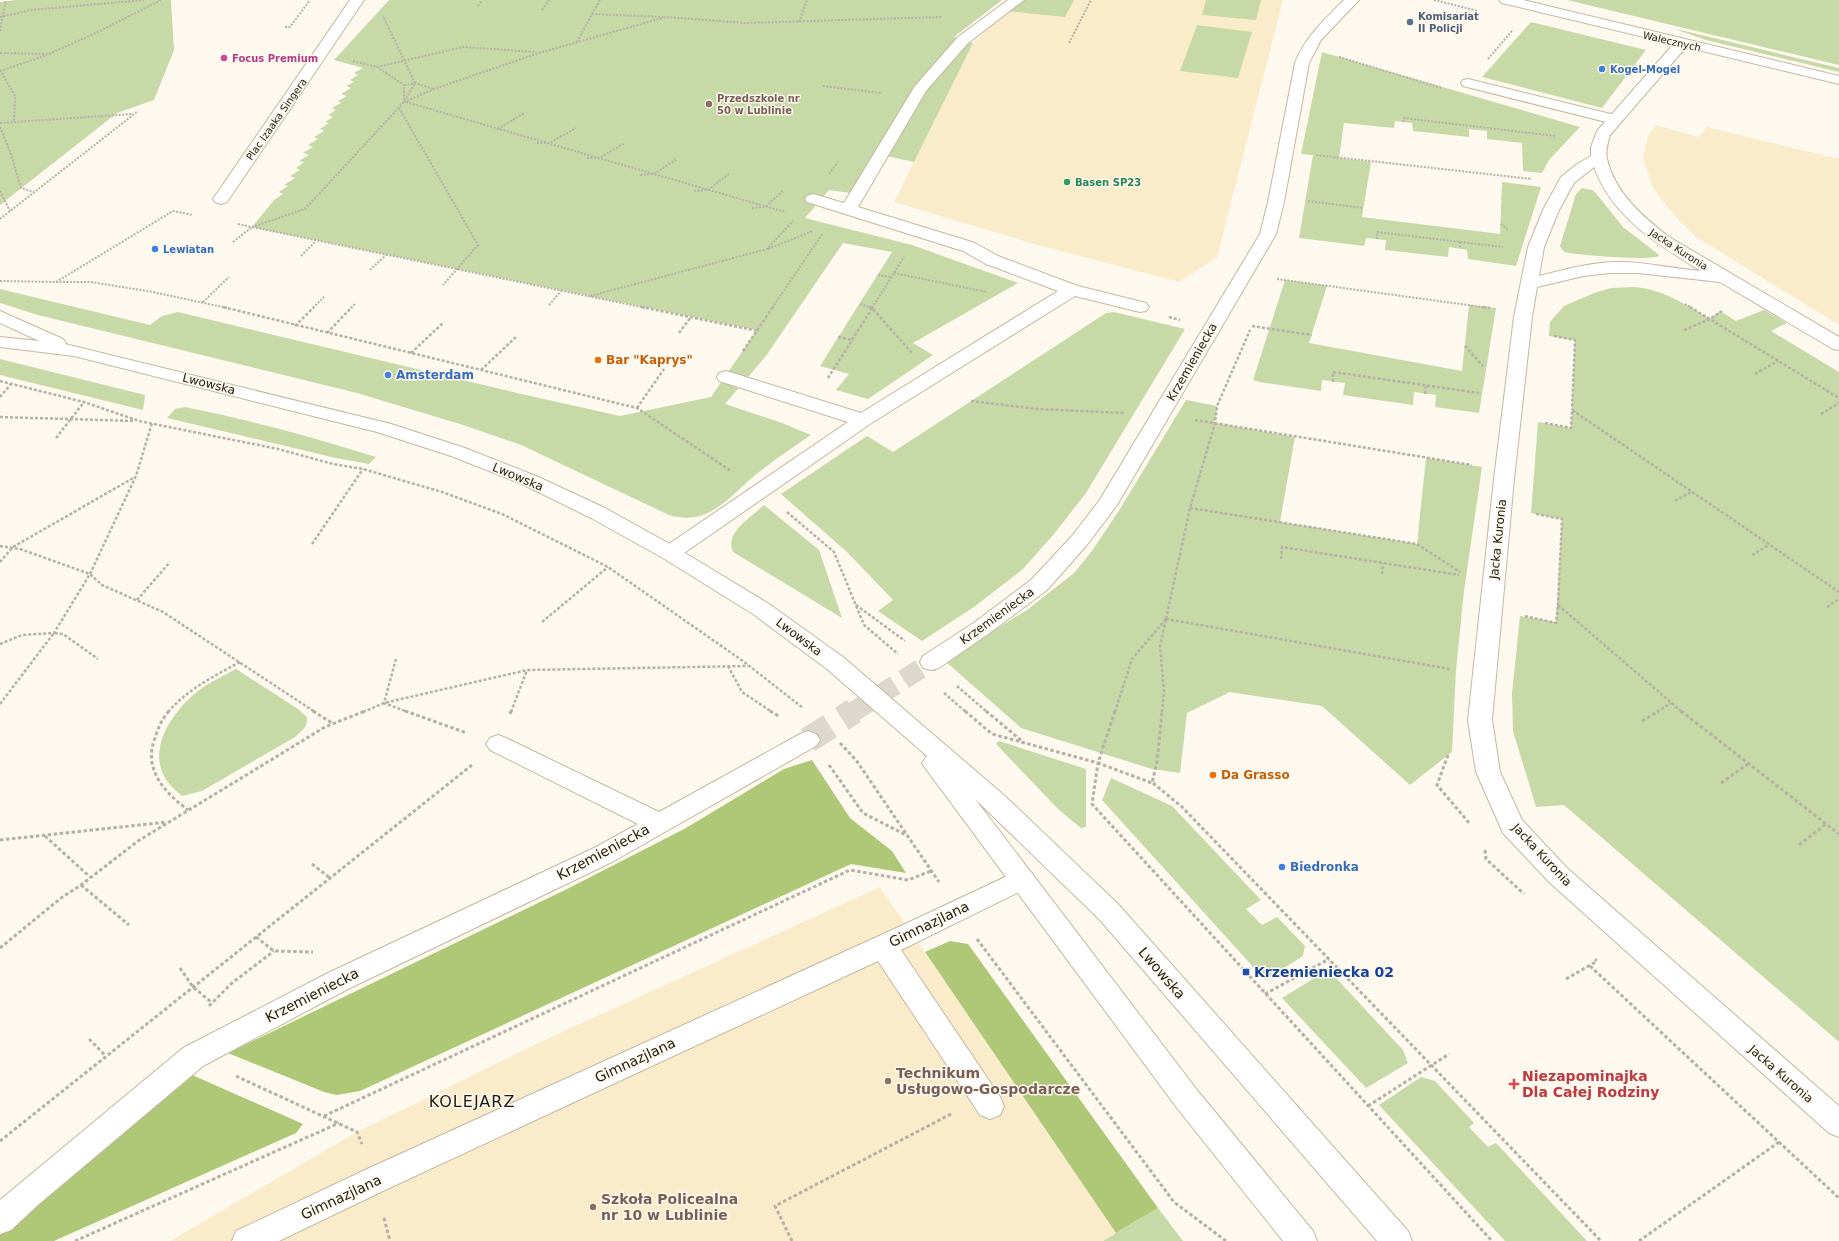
<svg xmlns="http://www.w3.org/2000/svg" width="1839" height="1241" font-family="'DejaVu Sans',sans-serif">
	<style>
		.built { fill: #faeccb }
		.green { fill: #c8d9a8 }
		.forest { fill: #aec878 }
		.lines { fill: none; stroke-linecap: round; stroke-linejoin: round }
		.street-tunnel-far1 { stroke: #ddd8ce; stroke-width: 20; stroke-dasharray: 20 10; stroke-linecap: butt }
		.street-tunnel { stroke: #ddd8ce; stroke-width: 26; stroke-dasharray: 26 14; stroke-linecap: butt }
		.lane-casing { stroke: #c3b8a0; stroke-width: 2 }
		.street-casing { stroke: #c3b8a0; stroke-width: 2 }
		.secondary-casing { stroke: #c3b8a0; stroke-width: 2 }
		.path-far2 { stroke: #b6b1a7; stroke-width: 2; stroke-dasharray: 2 1.5; stroke-linecap: butt }
		.path-far1 { stroke: #b6b1a7; stroke-width: 2.5; stroke-dasharray: 3 2; stroke-linecap: butt }
		.path { stroke: #b6b1a7; stroke-width: 3; stroke-dasharray: 3.5 2.5; stroke-linecap: butt }
		.lane { fill: #fff; fill-rule: evenodd }
		.street { fill: #fff; fill-rule: evenodd }
		.secondary { fill: #fff; fill-rule: evenodd }
		.service-dot { fill: #5c6f8a; stroke: #fef9ef; stroke-width: 1.5 }
		.hotel-dot { fill: #d1479c; stroke: #fef9ef; stroke-width: 1.5 }
		.shop-dot { fill: #3f7fe0; stroke: #fef9ef; stroke-width: 1.5 }
		.education-dot { fill: #8d6e63; stroke: #fef9ef; stroke-width: 1.5 }
		.leisure-dot { fill: #2e9e5b; stroke: #fef9ef; stroke-width: 1.5 }
		.food-dot { fill: #e8710a; stroke: #fef9ef; stroke-width: 1.5 }
		.transit-dot { fill: #1a4fb4; stroke: #fef9ef; stroke-width: 1.5 }
		.health-dot { fill: #e0444e; stroke: #fef9ef; stroke-width: 1.5 }
		.labels { text-anchor: middle; stroke-width: 3; stroke-linejoin: round; paint-order: stroke }
		.far-service-label { font-size: 10px; font-weight: bold; fill: #4e5e75; stroke: #fef9ef; text-anchor: start }
		.far-street-label { font-size: 10px; fill: #1f1b11; stroke: #fef9ef }
		.far-hotel-label { font-size: 10px; font-weight: bold; fill: #b23c85; stroke: #fef9ef; text-anchor: start }
		.far-shop-label { font-size: 10px; font-weight: bold; fill: #366cbe; stroke: #fef9ef; text-anchor: start }
		.far-education-label { font-size: 10px; font-weight: bold; fill: #785e54; stroke: #fef9ef; text-anchor: start }
		.far-leisure-label { font-size: 10px; font-weight: bold; fill: #27864d; stroke: #fef9ef; text-anchor: start }
		.food-label { font-size: 12px; font-weight: bold; fill: #c56008; stroke: #fef9ef; text-anchor: start }
		.street-label { font-size: 12px; fill: #1f1b11; stroke: #fef9ef }
		.shop-label { font-size: 12px; font-weight: bold; fill: #366cbe; stroke: #fef9ef; text-anchor: start }
		.near-street-label { font-size: 14px; fill: #1f1b11; stroke: #fef9ef }
		.near-transit-label { font-size: 14px; font-weight: bold; fill: #164399; stroke: #fef9ef; text-anchor: start }
		.near-education-label { font-size: 14px; font-weight: bold; fill: #785e54; stroke: #fef9ef; text-anchor: start }
		.near-health-label { font-size: 14px; font-weight: bold; fill: #be3a42; stroke: #fef9ef; text-anchor: start }
		.near-neighbourhood-label { font-size: 16px; letter-spacing: 1px; fill: #1f1b11; stroke: #fef9ef }
	</style>
	<rect width="100%" height="100%" fill="#fef9ef"/>
	<path class="built" d="M1023,0h260l-66,257 -38,25 -145,-38 -140,-42 79,-159 30,-30z
		M1656,125l43,12 8,-10 132,32v166l-143,-88 -23,-23 -20,-26 -10,-30 5,-22z
		M880,887l236,346 -13,8h-933l187,-109 181,-89z"/>
	<path class="green" d="M16,0h155l3,50 -20,50 -37,13 -117,92v-203z
		M389,0h613l-48,37 19,6 -59,119 -32,-7 -25,39 -28,-4 -24,28 107,27 106,38 -105,60 20,12 -65,44 -32,-9 13,-16 -29,-8 72,-114 -49,-9 -77,113 -41,48 57,19 29,12c-16,11 -33,22 -48,34 -31,22 -50,59 -94,46l-148,-70 -58,-20 -106,-32 -319,-78 -38,-12v-14l150,36 12,-9 16,-4 339,81 103,23 91,-19 46,-67 -505,-103 22,-27 9,-6 -4,-2 9,-6 -4,-1 11,-7 -5,-2 10,-6 -4,-2 8,-6 -5,-1 10,-6 -6,-2 10,-6 -5,-2 10,-6 -4,-2 10,-6 -4,-2 9,-6 -4,-1 8,-5 -5,-2 8,-5 -4,-2 9,-5 -3,-2 9,-5 -6,-2 10,-6 -5,-2 8,-4 -4,-2 8,-5 -4,-2 9,-5 -29,-8z
		M1023,0h51l-9,17 -58,-6z
		M1206,0h55l-5,20 -54,-5z
		M1567,0h272v65z
		M1531,22l115,28 -44,58 -120,-31z
		M1197,25l55,7 -14,46 -58,-7z
		M1672,28l167,40v4l-133,-32z
		M1322,52l258,75 -31,33 -7,13 -19,-2 -1,-28 -35,-4v-8l-18,-2v8l-56,-6 -1,-8 -17,-2 -1,7 -50,-5 -5,35 32,4 -9,55 138,17 2,-52 39,5 -25,79 -48,-7 -1,-9 -18,-3 -1,10 -63,-7 1,-10 -20,-2 -2,8 -65,-8 14,-83 -12,-1z
		M1582,188l10,2 3,2 28,35 35,27 1,2c-12,5 -81,-1 -95,-4l-4,-6 16,-52z
		M1285,280l42,6 -18,57 153,28 7,-66 27,3 -17,105 -44,-6 1,-12 -22,-3 -1,13 -70,-10 2,-12 -23,-3 -1,11 -61,-9 -7,-2z
		M1635,287c30,3 49,17 75,32l10,-8 16,10 28,-11 23,13 -16,8 68,41v670l-275,-237 -28,2 -23,-76 -1,-38 8,-77 36,6 6,-103 -31,-6 7,-91 33,6 4,-88 -26,-4 1,-14 14,-16 30,-13 17,-5z
		M1114,312l71,17 -99,164 -32,41 -31,35 -49,38 -52,34 -44,-30 15,-11 -46,-48 -66,-58 86,-58 26,16 213,-139z
		M0,359l145,36 -2,15 -143,-35z
		M1186,400l31,6 -2,17 80,14 -15,85 137,22 9,-86 56,9 -18,124 -8,79 -4,82 -42,33 -88,-79 -92,-14 -43,21 -7,60 -28,-4 -131,-41 -76,-67 82,-51 47,-37 18,-22 28,-42z
		M185,407c65,13 128,30 191,50l-7,7 -33,-6 -169,-40 8,-9z
		M764,505l55,45 23,68 -109,-66c-9,-20 19,-35 31,-47z
		M236,669l62,40 9,8c1,10 -5,14 -12,20l-93,54 -20,5c-5,-4 -11,-9 -15,-15 -22,-32 7,-71 31,-90 12,-9 25,-15 38,-22z
		M999,741l87,28v58l-5,1 -22,-18 -63,-66z
		M1111,778l61,28 89,94 -15,9 16,16 15,-8 28,29 -2,10 -38,24 -163,-180z
		M1321,974l16,5 66,71 5,13 -42,25 -84,-90z
		M1421,1077l14,4 39,42 -5,4 19,20 8,-4 91,98h-82l-126,-136z
		M1158,1208l25,33h-80z"/>
	<path class="forest" d="M812,760l38,58 42,33 14,22 -55,-9 -491,227 -23,4 -13,-3 -96,-39 339,-164 119,-61 98,-59z
		M950,941l18,3 190,264 -42,25 -191,-281z
		M190,1074l113,50 -7,9 -242,108h-54v-6l12,-12z"/>
	<g class="lines">
		<path class="street-tunnel-far1" d="M853,712l78,-50"/>
		<path class="street-tunnel" d="M808,740l46,-29"/>
		<defs>
			<path id="lane" d="M1008,0h16l-56,43 -42,48 -68,116 117,36 23,13 80,30 68,17 3,4 -3,4 -6,1 -65,-16 -205,128 -193,134 -7,2 -7,-2 -4,-5 4,-5 185,-126 -129,-41 -2,-4 2,-4 7,-2 7,2 128,40 197,-122 -72,-27 -23,-13 -156,-49 -2,-3 2,-3 6,-2 31,9 71,-117 43,-49z
				M1468,79l151,37 3,3 -3,3 -5,2 -151,-38 -2,-3 2,-3z
				M1022,869l9,3 4,7 -4,7 -130,64 99,147 4,9 -4,9 -10,4 -10,-4 -102,-154 -493,229 -106,51h-47l4,-10 129,-61 538,-245z"/>
			<path id="street" d="M350,0h14l-137,202 -6,2 -6,-2 -2,-3z
				M1344,0h15l-38,40 -12,23 -25,139 -8,32 -159,271 -31,41 -39,44 -56,42 -52,36 -8,2 -8,-2 -3,-6 3,-6 52,-34 56,-42 41,-44 27,-35 161,-267 8,-32 27,-139c10,-26 30,-44 49,-63z
				M1682,39l5,1 2,3 -2,3 -77,89c-2,7 -5,16 -3,24 8,34 36,58 62,78l170,100v13l-6,-1 -113,-67 -82,-9h-28l-27,3 -46,11 -5,30 -18,162 -22,241 8,52 22,48 45,48 272,238v31l-10,-4 -280,-251 -46,-49 -27,-61 -8,-52 26,-241 20,-162 14,-70 15,-37 18,-33 16,-13 14,-8v-9l6,-16 80,-91zM1594,167c18,50 64,78 107,104 -25,-2 -51,-8 -77,-9 -29,-1 -57,7 -85,14l5,-29 15,-37 15,-27z
				M808,731l8,3 4,6 -4,6 -204,116 -264,127 -145,77 -164,138 -28,26 -11,4v-34l183,-152 145,-75 266,-125 44,-24 -148,-74 -4,-6 4,-6 8,-3 8,3 153,74 141,-78z"/>
			<path id="secondary" d="M1499,0h24l316,76v8l-333,-80 -5,-1z
				M0,311l63,28 3,4 -1,1 326,80 74,24 71,28 69,32 72,40 92,56 74,53 163,140 112,107 290,327 4,10h-35l-277,-321 -125,-121 222,291 116,141 4,10h-34l-106,-133 -251,-339 -4,-6 5,-7 -100,-87 -74,-55 -90,-56 -72,-40 -69,-34 -71,-28 -74,-24 -303,-76 -74,-9v-10l39,4 -39,-18z"/>
		</defs>
		<use href="#lane" class="lane-casing"/>
		<use href="#street" class="street-casing"/>
		<use href="#secondary" class="secondary-casing"/>
		<path class="path-far2" d="M1434,0l44,11
			M478,6l4,-6
			M542,10l7,-10
			M592,14l8,-14
			M0,17l31,-7 113,-10
			M799,22l8,-22
			M285,27h5l20,-27
			M0,31l6,-31
			M577,42l15,-28 71,3
			M1069,43l22,-43
			M0,53l49,1 53,-24 59,-30
			M1339,57l103,31
			M1488,59l24,-28
			M353,61l24,6 27,18v16
			M377,67l86,-20 73,5
			M0,70l15,26 -1,26
			M0,71l47,-16
			M404,85l11,-2 19,6
			M823,86l58,7
			M404,102l30,-13 105,-36 127,-36 79,6 197,-6
			M406,102l379,110
			M399,108l79,137 -35,40
			M1403,122l1,-4 151,18
			M0,123l133,-9
			M0,127l11,27 10,34 13,4
			M498,129l26,-16
			M537,143h12l27,-15
			M1316,155l216,24
			M587,158h12l26,-15
			M829,174l9,-12
			M640,175l14,-1 23,-15
			M0,191l10,20
			M694,191l14,-1 21,-16
			M1308,201l55,7
			M752,208l13,-1 19,-17
			M0,219l138,-108
			M238,224l14,3 53,-18 99,-107 11,-19 -32,-67
			M1501,224l7,6
			M1377,239v-7l126,15
			M233,242l19,-15 394,81
			M1460,242v7
			M768,249l45,-18
			M301,256l15,-15
			M370,270l16,-15
			M894,273l93,19
			M878,275l13,2
			M1277,279l213,29
			M0,281l56,1 117,-71 20,4
			M56,282h35l62,10 74,16
			M590,296l177,-47 26,-28
			M203,302l26,-25
			M860,304l12,4
			M1685,304l7,4
			M549,305l12,-14
			M313,308l11,-11
			M351,308l5,-5
			M772,308l51,-75
			M872,308l32,-51"/>
		<path class="path-far1" d="M223,307l414,101 94,63
			M641,307l117,24
			M869,307l3,1 40,45
			M1483,307l7,1
			M1690,307l149,91
			M1169,317l11,3
			M295,326l19,-19
			M1252,326l60,9
			M1684,330l26,-11 12,-8
			M327,333l25,-26
			M679,333l12,-16
			M1554,336l21,4 -3,70
			M838,337l14,3
			M1465,346l18,20
			M743,351l30,-44
			M411,353l33,-31
			M481,370l35,-33
			M1755,374l23,-13
			M828,378l45,-71
			M0,381l84,21 55,19 139,28 55,15 30,5 79,23 60,22 106,53 135,94 60,47
			M1333,382v-10l146,21
			M1425,394l1,-9
			M0,397l11,-13
			M971,401l66,8 87,4
			M637,408l27,-39
			M1821,414l18,-11
			M0,417l135,4
			M1195,420l277,45
			M1545,423l26,5 1,-18 267,182
			M56,438l28,-36
			M1675,501l16,-9
			M1190,508l227,36 43,28
			M787,512l47,40 30,73 34,29
			M1536,514l26,5 -4,86
			M312,544l51,-75
			M0,546l20,3 70,25 12,11 61,27 152,100
			M1752,555l17,-10
			M1281,559l1,-12 177,28
			M0,562l13,-15 122,-70
			M1382,574l1,-11
			M137,600l33,-38
			M856,605l49,36
			M1827,607l12,-8
			M1525,616l31,7 2,-18 124,107
			M1166,619l24,-111 25,-85 2,-17 33,-76
			M1166,619l284,50
			M542,622l66,-55
			M0,644l22,-9 32,-2 36,-59 46,-98 16,-53
			M396,659l-12,44 24,9
			M728,666l14,26 30,20
			M957,686l30,26
			M944,693l22,19
			M0,704l54,-71 9,1 35,25
			M168,712c20,-23 46,-36 72,-50
			M363,712l21,-9 143,-33 221,-4
			M511,712l16,-42
			M1115,712l17,-53 34,-40
			M1162,712l2,-20 -4,-46 6,-27
			M1657,712l14,-9"/>
		<path class="path" d="M169,711c-7,8 -11,17 -14,27 -12,31 9,54 33,72
			M313,711l19,12
			M405,711l62,22
			M770,711l10,6
			M965,711l27,23 106,29 -6,41 400,437
			M986,711l36,30
			M1115,711l-17,52 54,20 5,-21 5,-51
			M1681,711l158,123
			M510,714l1,-3
			M1642,721l17,-10
			M840,743l16,17 83,122
			M1448,755l-11,30 33,39
			M829,765l34,48 43,22
			M1153,783l29,24 419,434
			M1721,783l27,-19
			M45,836l45,41
			M0,840l167,-18
			M1799,845l27,-21
			M1485,850l1,9 38,35
			M312,864l18,14
			M81,885l48,40
			M256,937l18,14 39,1
			M977,939l197,263 52,39
			M0,948l61,-50 20,-13 57,-44 187,-114 40,-16
			M1590,966l249,232
			M180,968l13,19 18,15
			M1566,979l31,-18 -2,-2
			M1265,994l64,-35
			M209,1006l23,-23 42,-32
			M89,1039l17,17
			M236,1076l121,56 5,12
			M1368,1106l81,-52
			M324,1116l526,-246 58,10 23,-9
			M0,1141l472,-376
			M384,1218l6,23
			M75,1241l264,-118
			M792,1241l-17,-35 176,-92
			M1639,1241l140,-99"/>
		<use href="#lane" class="lane"/>
		<use href="#street" class="street"/>
		<use href="#secondary" class="secondary"/>
	</g>
	<circle class="service-dot" cx="1410" cy="22" r="4"/>
	<circle class="hotel-dot" cx="224" cy="58" r="4"/>
	<g class="shop-dot">
		<circle cx="1602" cy="69" r="4"/>
		<circle cx="155" cy="249" r="4"/>
		<circle cx="388" cy="375" r="4"/>
		<circle cx="1282" cy="867" r="4"/>
	</g>
	<g class="education-dot">
		<circle cx="709" cy="104" r="4"/>
		<circle cx="888" cy="1081" r="4"/>
		<circle cx="593" cy="1207" r="4"/>
	</g>
	<circle class="leisure-dot" cx="1067" cy="182" r="4"/>
	<g class="food-dot">
		<circle cx="598" cy="360" r="4"/>
		<circle cx="1213" cy="775" r="4"/>
	</g>
	<rect class="transit-dot" x="1242" y="968" width="8" height="8" rx="2"/>
	<path class="health-dot" d="M1512 1078h4v4h4v4h-4v4h-4v-4h-4v-4h4z"/>
	<g class="labels">
		<g class="far-service-label">
			<text x="1418" y="20">Komisariat<tspan x="1418" dy="12">II Policji</tspan></text>
		</g>
		<g class="far-street-label">
			<text transform="translate(1672 41) rotate(13)" y="4">Walecznych</text>
			<text transform="translate(276 119) rotate(-55)" y="4">Plac Izaaka Singera</text>
			<text transform="translate(1679 249) rotate(33)" y="4">Jacka Kuronia</text>
		</g>
		<g class="far-hotel-label">
			<text x="232" y="62">Focus Premium</text>
		</g>
		<g class="far-shop-label">
			<text x="1610" y="73">Kogel-Mogel</text>
			<text x="163" y="253">Lewiatan</text>
		</g>
		<g class="far-education-label">
			<text x="717" y="102">Przedszkole nr<tspan x="717" dy="12">50 w Lublinie</tspan></text>
		</g>
		<g class="far-leisure-label">
			<text x="1075" y="186">Basen SP23</text>
		</g>
		<g class="food-label">
			<text x="606" y="364">Bar "Kaprys"</text>
			<text x="1221" y="779">Da Grasso</text>
		</g>
		<g class="street-label">
			<text transform="translate(1192 362) rotate(-60)" y="4">Krzemieniecka</text>
			<text transform="translate(209 384) rotate(14)" y="4">Lwowska</text>
			<text transform="translate(518 477) rotate(23)" y="4">Lwowska</text>
			<text transform="translate(1498 539) rotate(-84)" y="4">Jacka Kuronia</text>
			<text transform="translate(997 616) rotate(-36)" y="4">Krzemieniecka</text>
			<text transform="translate(799 637) rotate(37)" y="4">Lwowska</text>
			<text transform="translate(1542 855) rotate(47)" y="4">Jacka Kuronia</text>
			<text transform="translate(1781 1074) rotate(41)" y="4">Jacka Kuronia</text>
		</g>
		<g class="shop-label">
			<text x="396" y="379">Amsterdam</text>
			<text x="1290" y="871">Biedronka</text>
		</g>
		<g class="near-street-label">
			<text transform="translate(603 852) rotate(-28)" y="5">Krzemieniecka</text>
			<text transform="translate(929 924) rotate(-26)" y="5">Gimnazjlana</text>
			<text transform="translate(1162 973) rotate(49)" y="5">Lwowska</text>
			<text transform="translate(312 995) rotate(-27)" y="5">Krzemieniecka</text>
			<text transform="translate(635 1060) rotate(-25)" y="5">Gimnazjlana</text>
			<text transform="translate(341 1197) rotate(-25)" y="5">Gimnazjlana</text>
		</g>
		<g class="near-transit-label">
			<text x="1254" y="977">Krzemieniecka 02</text>
		</g>
		<g class="near-education-label">
			<text x="896" y="1078">Technikum<tspan x="896" dy="16">Usługowo-Gospodarcze</tspan></text>
			<text x="601" y="1204">Szkoła Policealna<tspan x="601" dy="16">nr 10 w Lublinie</tspan></text>
		</g>
		<g class="near-health-label">
			<text x="1522" y="1081">Niezapominajka<tspan x="1522" dy="16">Dla Całej Rodziny</tspan></text>
		</g>
		<g class="near-neighbourhood-label">
			<text x="472" y="1107">KOLEJARZ</text>
		</g>
	</g>
</svg>
